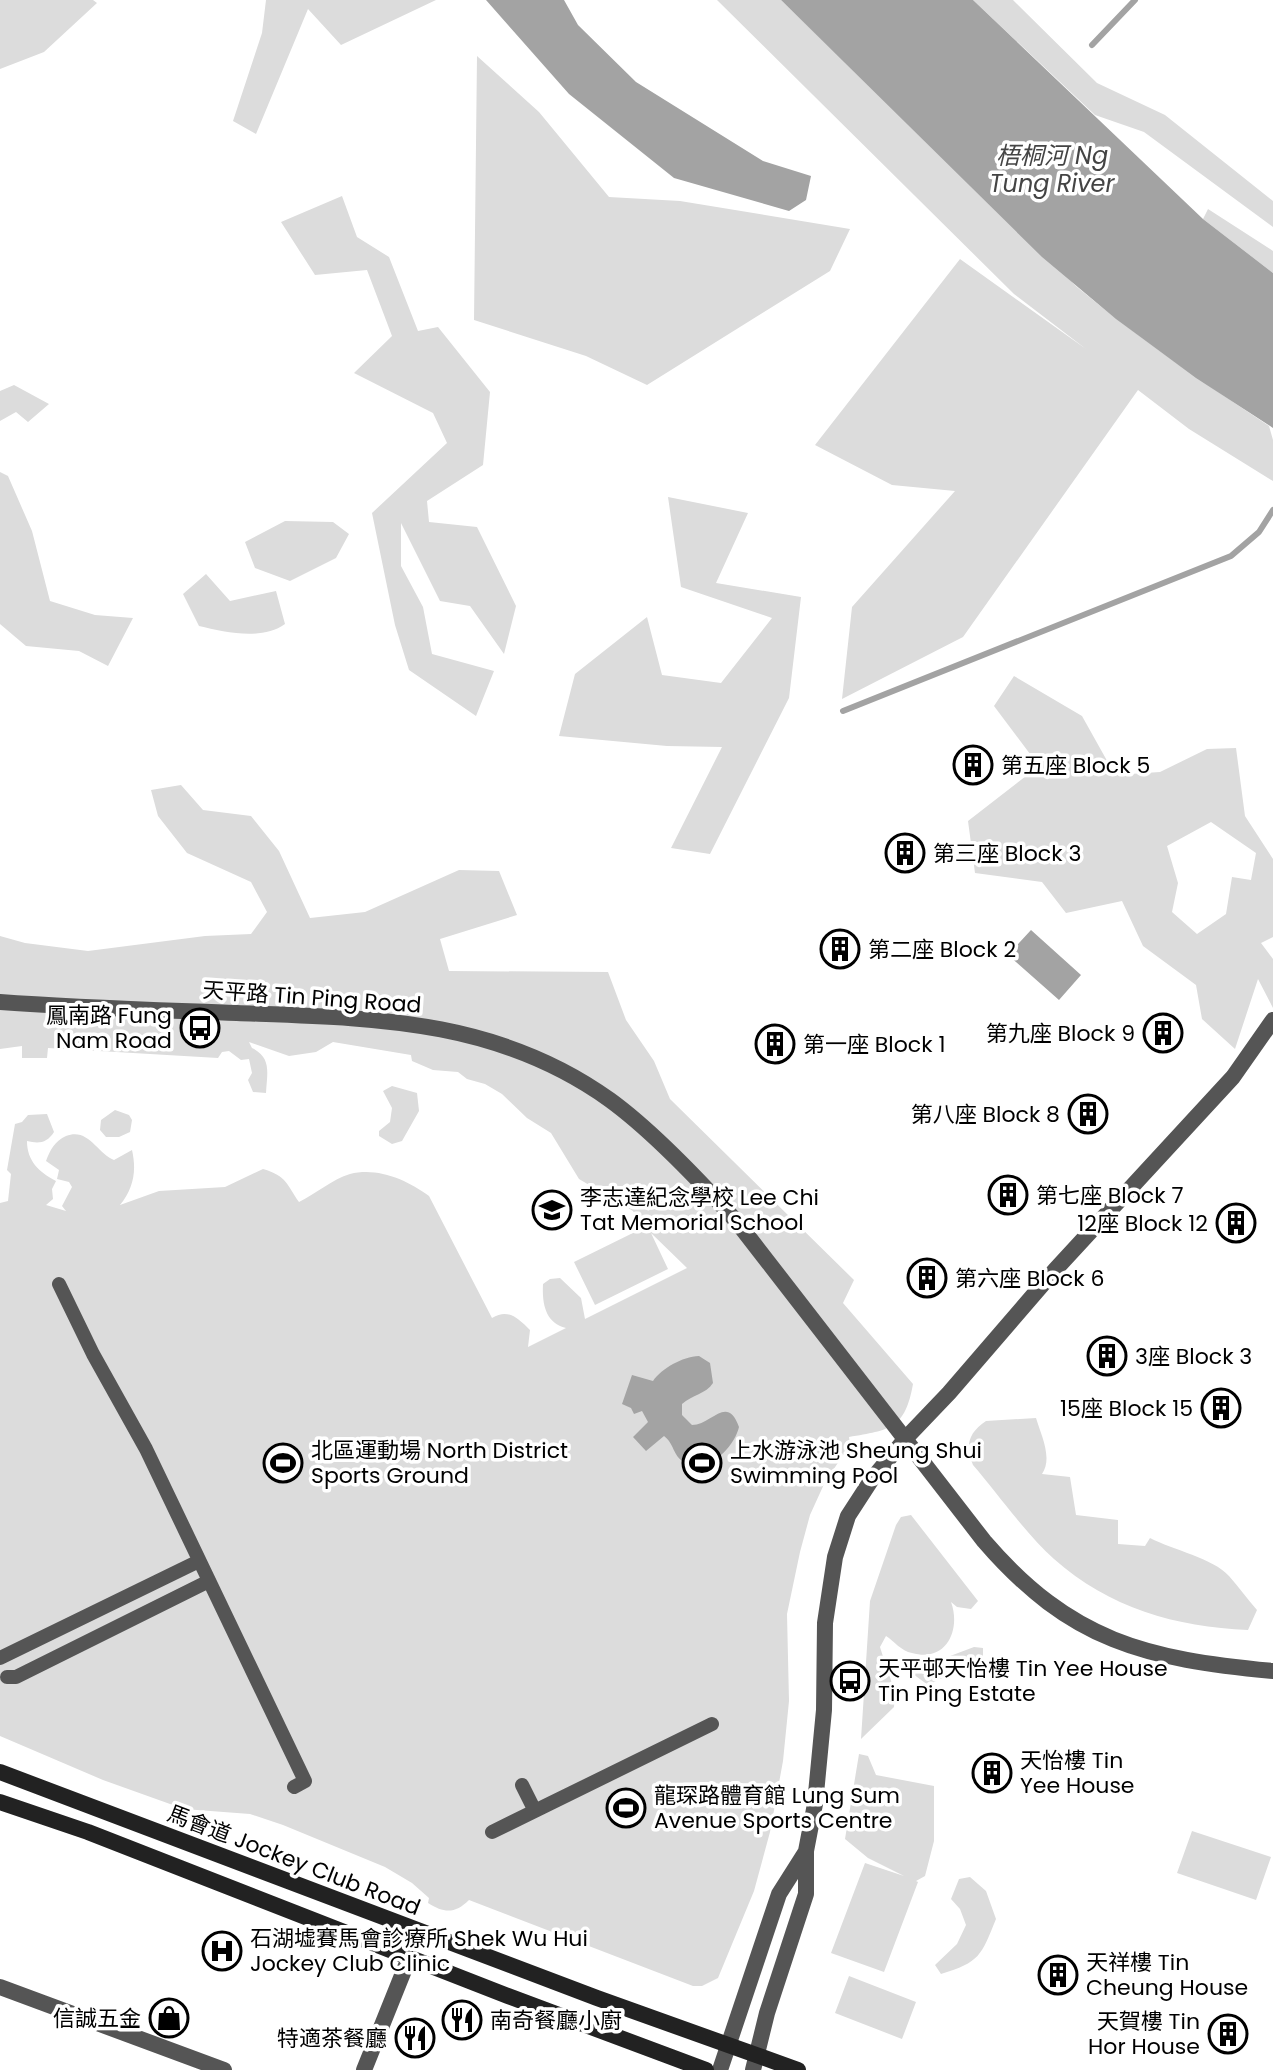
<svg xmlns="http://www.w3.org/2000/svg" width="1273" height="2070" font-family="Poppins,'Noto Sans SC',sans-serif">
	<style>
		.green { fill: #dcdcdc; fill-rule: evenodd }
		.water { fill: #a3a3a3 }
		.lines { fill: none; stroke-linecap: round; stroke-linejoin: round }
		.stream { stroke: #a3a3a3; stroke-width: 6 }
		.pedestrian { stroke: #555; stroke-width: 14 }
		.minor { stroke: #555; stroke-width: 16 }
		.tertiary { stroke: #555; stroke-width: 16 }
		.secondary { stroke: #222; stroke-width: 16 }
		.labels { text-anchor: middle; stroke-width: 7; stroke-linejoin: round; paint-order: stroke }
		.poi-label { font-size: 22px; fill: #000; stroke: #fff; text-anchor: start }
		.street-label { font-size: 22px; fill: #000; stroke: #fff }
		.water-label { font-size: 24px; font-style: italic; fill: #444; stroke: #fff }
	</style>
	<rect width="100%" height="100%" fill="#fff"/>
	<path class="green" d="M0,0h93l4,3 -53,49 -44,17z
		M266,0h170l-95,45 -33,-36 -52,125 -23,-13 29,-88z
		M717,0h64l296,287c61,51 126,95 192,139l4,14v41l-84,-52 -51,-39 -175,247 -121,62 10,-92 103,-116 -63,-6 -77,-40 145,-186 126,90 -72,-55z
		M973,0h40l84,83 68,32 108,86v26l-129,-95 -49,-17z
		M477,56l62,56 70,85 71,4 170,28 -20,42 -183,114 -61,-29 -112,-36z
		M342,196l15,41 32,20 29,74 20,-4 52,65 -7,73 -56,36 2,21 48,5 39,79 -12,48 -34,-48 -30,-5 -39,-78v43l22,41 9,47 62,17 -18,45 -67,-46 -14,-45 -23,-112 75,-70 -14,-30 -79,-40 38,-37 -25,-66 -52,5 -34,-53z
		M1208,209l65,42v22l-70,-54z
		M14,385l35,19 -21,18 -12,-10 -16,9v-30z
		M0,472l8,4 24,55 18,70 45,14 38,3 -25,48 -29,-15 -53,-5 -26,-22z
		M668,497l80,16 -32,70 85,14 -12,101 -79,156 -39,-6 51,-101 -55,-1 -108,-10 16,-62 72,-57 15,58 59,8 51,-65 -91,-31z
		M285,521l48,1 16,12 -13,24 -46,23 -35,-13 -10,-26z
		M206,574l24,27 46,-10 9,33c-24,17 -60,8 -86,2l-16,-32z
		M1014,676l68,40 33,59 45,-3 47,-23 29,-1 9,68 28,43v78l-12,6 12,16v49l-15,-29 -23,70 -33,-30 -6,-34 -53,-39 -21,-45 -56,12 -24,-31 -67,-9 -7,-52 71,-55 -45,-60zM1211,822l45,31 -5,27 -19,-3 -6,37 -29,20 -25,-22 6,-29 -11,-37z
		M181,785l22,25 48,6 28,35 31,67 55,-6 94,-42 40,1 18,44 -77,24 9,32 159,1 18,48 28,41 16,38 184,181 -11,23 70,81c-8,45 -23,46 -64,53l1,8 -25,37 -15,33 -10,37 -13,62 2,87 -6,60 -13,71 -16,59 -36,87 -16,8h-9l-224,-86c-13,13 -24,14 -41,3l1,-5 -17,-15 -27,-16 -102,-42 -33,-11 -66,-5 -81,-29 -103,-44v-533l8,-2 3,-27 -4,-4 8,-46 7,-2 6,-7 19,-1 7,18c-7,11 -15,12 -27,9 0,20 12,31 29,40l-4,8 1,10 -7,6 20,6 -4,-5 10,-19 -3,-5 -12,-3 2,-9 -13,-9c4,-11 9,-20 20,-25 22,-9 31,17 48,24l18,-10c5,22 1,39 -12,55l39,-14 66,-4 38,-18c24,7 24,16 36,33 16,-8 34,-23 51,-28 28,-7 57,6 79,22l63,122c16,-10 26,0 38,12l-2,17 38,-19c-21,-5 -24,-25 -23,-44l7,-5 10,-1 21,20 4,21 102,-51 -36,-35 17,36 -73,36 -21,-43 69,-34 -10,-17 -54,-32 -28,-46 -24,-15 -25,-24 -17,-10 -18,-5 -9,-7 -25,-2 -21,-9 -1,-6 -78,-13 -17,10 -27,4 -40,-14 3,6c20,10 15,25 14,45l-13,-1 -5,-12 4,-7 -3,-14 -8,1 -12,-9 -7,1 -4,6 -170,-10 -1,10h-25v-12l-22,3v-113l25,7 63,8 117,-15 46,-2 16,-22 -16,-30 -64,-29 -29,-37 -7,-26z
		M392,1086l25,7 2,18 -17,30 -10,3 -13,-8v-5l11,-9 2,-14 -9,-17z
		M115,1110l14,5 3,5 -2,12 -11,5h-13l-6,-7 1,-10z
		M1036,1418c5,17 17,40 6,56l28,3 6,38 42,5v24l27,2 5,-8c23,12 63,20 79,38 10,11 18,23 28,34l-9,20c-72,-3 -139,-22 -194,-71 -28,-25 -56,-65 -81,-94 -8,-19 -5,-32 13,-44z
		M911,1515l67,86 -7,8 -14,-2 -6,-5c10,27 -4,61 -39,51 -11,-2 -18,-12 -26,-17l-6,11c6,21 16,39 14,60l-33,32 9,-138 26,-76 5,-8z
		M974,1647l9,1v10l-55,27 -15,-11 8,-7z
		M859,1754l9,2 8,19 58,11v55l-9,35 -9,5 2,1 -34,90 -53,-19 34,-90 39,13 -36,-18 -23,-19z
		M1192,1831l79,26 -15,43 -79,-27z
		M970,1877l16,14 10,28c-15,37 -16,43 -55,55l-6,-9 22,-21 9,-19 -6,-16 -9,-10 8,-20z
		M849,1976l67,26 -14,37 -67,-26z"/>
	<path class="water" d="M486,0h78l14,25 58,57 127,79 48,15 -5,24 -17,11 -115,-33 -105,-84z
		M781,0h192l230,219 70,54v155l-77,-50 -80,-59 -74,-62z
		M1031,930l50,45 -22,25 -51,-45z
		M699,1356l11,7 3,20c-7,11 -21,12 -31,21v11l10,10c20,0 35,-31 47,2 -5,21 -32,48 -55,35 -11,-6 -10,-19 -20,-26l-18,15 -13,-14 15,-15 -6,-11 -8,3 -3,-6 -9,-4 10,-29 21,6c9,-13 29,-24 46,-25z"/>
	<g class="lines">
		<path class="stream" d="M1092,45l43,-45
			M843,711l388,-155 28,-24 14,-22"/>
		<path class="pedestrian" d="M59,1284l34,70 53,95 159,332 -11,6
			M0,1658l199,-97
			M7,1677h9l193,-96
			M522,1785l13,26
			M492,1832l220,-108"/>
		<path class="minor" d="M906,1438l43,-45 106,-123 178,-193 40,-57
			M0,1987l224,83
			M364,2070l45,-112"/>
		<path class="tertiary" d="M0,1002c79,6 158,8 237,11 134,5 259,5 373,87 44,32 90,81 127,122l247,319c87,101 162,118 289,130
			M720,2070l59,-176 26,-41
			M753,2070l14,-57 39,-119v-43l9,-47 9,-94 1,-87 10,-66 13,-41 24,-37 34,-41"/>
		<path class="secondary" d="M0,1772l597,226 201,72
			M0,1802l88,30 420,164 198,74"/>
	</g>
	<defs>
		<symbol id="building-ring" viewBox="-11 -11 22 22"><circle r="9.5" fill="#fff" stroke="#000" stroke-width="1.5"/><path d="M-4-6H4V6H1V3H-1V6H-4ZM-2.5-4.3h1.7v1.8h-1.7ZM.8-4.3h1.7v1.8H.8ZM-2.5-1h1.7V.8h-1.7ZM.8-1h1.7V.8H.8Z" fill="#000"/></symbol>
		<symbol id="bus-ring" viewBox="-11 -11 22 22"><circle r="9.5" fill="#fff" stroke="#000" stroke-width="1.5"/><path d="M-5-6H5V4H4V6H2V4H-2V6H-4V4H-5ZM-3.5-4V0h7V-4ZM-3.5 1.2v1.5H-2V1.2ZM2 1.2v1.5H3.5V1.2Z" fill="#000"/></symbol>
		<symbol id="school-ring" viewBox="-11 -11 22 22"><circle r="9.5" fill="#fff" stroke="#000" stroke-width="1.5"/><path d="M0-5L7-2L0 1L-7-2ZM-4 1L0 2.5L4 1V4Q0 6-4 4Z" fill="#000"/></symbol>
		<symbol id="stadium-ring" viewBox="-11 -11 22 22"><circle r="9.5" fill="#fff" stroke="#000" stroke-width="1.5"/><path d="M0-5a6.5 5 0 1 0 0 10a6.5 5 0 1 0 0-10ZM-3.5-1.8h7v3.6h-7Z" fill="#000"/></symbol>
		<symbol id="hospital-ring" viewBox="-11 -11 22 22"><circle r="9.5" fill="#fff" stroke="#000" stroke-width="1.5"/><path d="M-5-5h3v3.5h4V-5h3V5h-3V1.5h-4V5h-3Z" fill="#000"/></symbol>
		<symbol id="shop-ring" viewBox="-11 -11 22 22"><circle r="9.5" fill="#fff" stroke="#000" stroke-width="1.5"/><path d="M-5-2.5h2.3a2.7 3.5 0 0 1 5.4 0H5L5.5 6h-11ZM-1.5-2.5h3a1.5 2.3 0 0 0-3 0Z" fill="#000"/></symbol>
		<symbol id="restaurant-ring" viewBox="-11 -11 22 22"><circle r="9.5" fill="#fff" stroke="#000" stroke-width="1.5"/><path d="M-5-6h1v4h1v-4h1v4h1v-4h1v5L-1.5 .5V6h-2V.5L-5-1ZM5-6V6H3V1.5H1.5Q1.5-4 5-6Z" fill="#000"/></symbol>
	</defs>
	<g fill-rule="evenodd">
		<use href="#building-ring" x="951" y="743" width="44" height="44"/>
		<use href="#building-ring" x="883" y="831" width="44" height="44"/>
		<use href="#building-ring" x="818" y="927" width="44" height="44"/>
		<use href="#bus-ring" x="178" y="1006" width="44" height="44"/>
		<use href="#building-ring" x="1141" y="1011" width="44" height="44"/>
		<use href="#building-ring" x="753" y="1022" width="44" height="44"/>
		<use href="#building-ring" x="1066" y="1092" width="44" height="44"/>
		<use href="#building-ring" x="986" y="1173" width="44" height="44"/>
		<use href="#school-ring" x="530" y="1188" width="44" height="44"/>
		<use href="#building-ring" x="1214" y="1201" width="44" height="44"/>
		<use href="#building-ring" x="905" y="1256" width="44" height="44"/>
		<use href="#building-ring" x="1085" y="1334" width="44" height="44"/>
		<use href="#building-ring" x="1199" y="1386" width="44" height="44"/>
		<use href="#stadium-ring" x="261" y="1441" width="44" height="44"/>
		<use href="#stadium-ring" x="680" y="1441" width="44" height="44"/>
		<use href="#bus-ring" x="828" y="1659" width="44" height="44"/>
		<use href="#building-ring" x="970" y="1751" width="44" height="44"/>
		<use href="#stadium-ring" x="604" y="1786" width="44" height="44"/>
		<use href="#hospital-ring" x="200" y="1929" width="44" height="44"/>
		<use href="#building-ring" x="1036" y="1953" width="44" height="44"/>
		<use href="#shop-ring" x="147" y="1996" width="44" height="44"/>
		<use href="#restaurant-ring" x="440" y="1998" width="44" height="44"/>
		<use href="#building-ring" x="1206" y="2012" width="44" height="44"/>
		<use href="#restaurant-ring" x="393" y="2016" width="44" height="44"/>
	</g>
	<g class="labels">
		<g class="poi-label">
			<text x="1001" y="773">第五座 Block 5</text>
			<text x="933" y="861">第三座 Block 3</text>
			<text x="868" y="957">第二座 Block 2</text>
			<text x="172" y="1023" text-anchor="end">鳳南路 Fung<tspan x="172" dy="25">Nam Road</tspan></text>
			<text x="1135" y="1041" text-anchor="end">第九座 Block 9</text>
			<text x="803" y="1052">第一座 Block 1</text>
			<text x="1060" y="1122" text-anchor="end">第八座 Block 8</text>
			<text x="1036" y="1203">第七座 Block 7</text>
			<text x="580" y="1205">李志達紀念學校 Lee Chi<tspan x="580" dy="25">Tat Memorial School</tspan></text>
			<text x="1208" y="1231" text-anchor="end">12座 Block 12</text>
			<text x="955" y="1286">第六座 Block 6</text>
			<text x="1135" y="1364">3座 Block 3</text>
			<text x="1193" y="1416" text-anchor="end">15座 Block 15</text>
			<text x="311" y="1458">北區運動場 North District<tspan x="311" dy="25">Sports Ground</tspan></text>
			<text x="730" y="1458">上水游泳池 Sheung Shui<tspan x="730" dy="25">Swimming Pool</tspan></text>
			<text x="878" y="1676">天平邨天怡樓 Tin Yee House<tspan x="878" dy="25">Tin Ping Estate</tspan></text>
			<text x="1020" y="1768">天怡樓 Tin<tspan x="1020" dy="25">Yee House</tspan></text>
			<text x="654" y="1803">龍琛路體育館 Lung Sum<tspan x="654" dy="25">Avenue Sports Centre</tspan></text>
			<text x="250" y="1946">石湖墟賽馬會診療所 Shek Wu Hui<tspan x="250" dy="25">Jockey Club Clinic</tspan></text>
			<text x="1086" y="1970">天祥樓 Tin<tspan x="1086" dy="25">Cheung House</tspan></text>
			<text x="141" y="2026" text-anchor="end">信誠五金</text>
			<text x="490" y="2028">南奇餐廳小廚</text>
			<text x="1200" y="2029" text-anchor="end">天賀樓 Tin<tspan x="1200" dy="25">Hor House</tspan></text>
			<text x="387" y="2046" text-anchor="end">特適茶餐廳</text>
		</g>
		<g class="street-label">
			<text transform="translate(312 997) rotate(4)" y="8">天平路 Tin Ping Road</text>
			<text transform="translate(294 1860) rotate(21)" y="8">馬會道 Jockey Club Road</text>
		</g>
		<g class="water-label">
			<text x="1052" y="164">梧桐河 Ng<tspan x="1052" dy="28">Tung River</tspan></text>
		</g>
	</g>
</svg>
